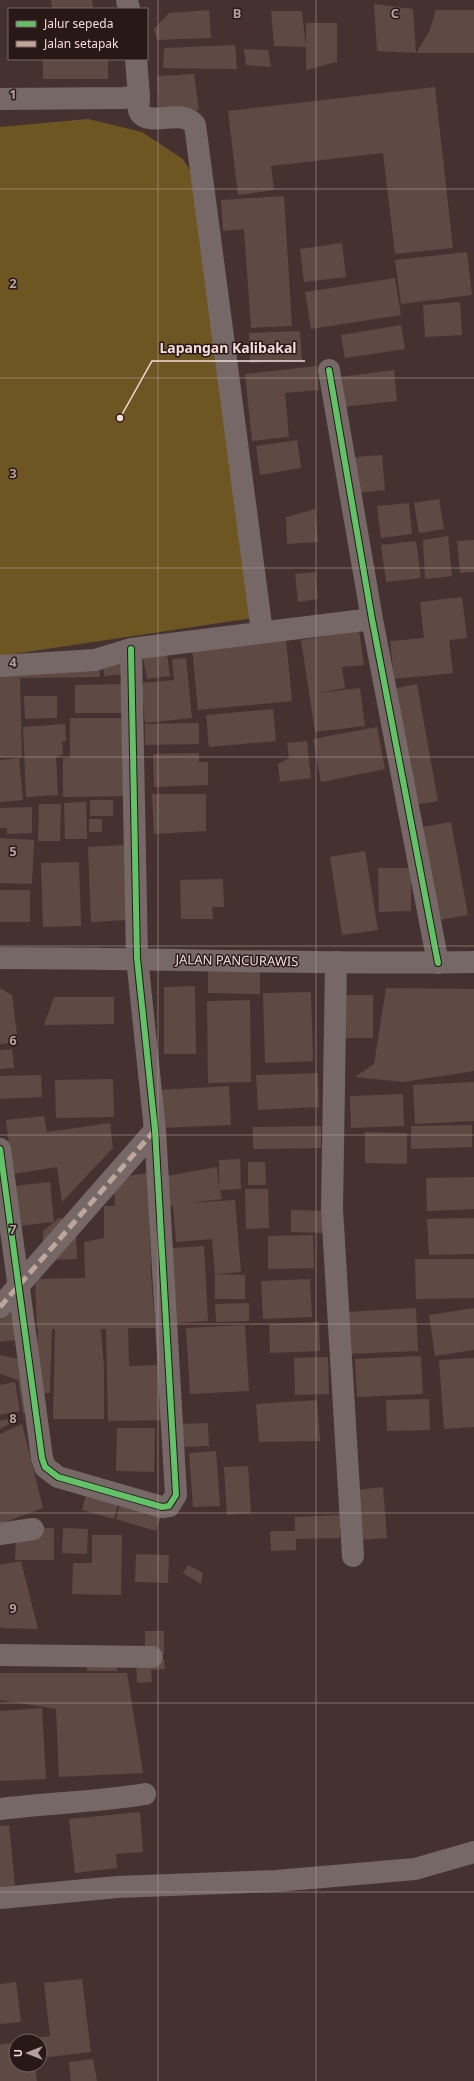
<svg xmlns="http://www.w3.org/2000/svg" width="474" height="2081" font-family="'Noto Sans',sans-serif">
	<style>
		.green { fill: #6e5623 }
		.building { fill: #5e4943 }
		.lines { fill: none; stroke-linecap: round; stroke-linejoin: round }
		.minor { stroke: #766867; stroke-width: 22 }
		.tertiary { stroke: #766867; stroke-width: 22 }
		.quiet { stroke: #c0a59a; stroke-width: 5; stroke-dasharray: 10 5; stroke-linecap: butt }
		.cycleway-casing { stroke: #281917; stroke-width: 8 }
		.cycleway { stroke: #61c268; stroke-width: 6 }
		.grid { fill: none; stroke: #b6a09e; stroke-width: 1; stroke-opacity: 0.55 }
		.labels { text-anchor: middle; stroke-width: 3; stroke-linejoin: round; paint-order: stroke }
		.street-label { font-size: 13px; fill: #f3dcda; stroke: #281917 }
		.grid-label { font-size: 13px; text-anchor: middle; font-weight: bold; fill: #b6a09e; stroke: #281917; stroke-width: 3; stroke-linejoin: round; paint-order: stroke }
		.leader { fill: none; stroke: #f3dcda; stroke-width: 1.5 }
		.callout-dot { fill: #f3dcda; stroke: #281917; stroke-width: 1.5 }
		.callout-label { font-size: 14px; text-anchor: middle; font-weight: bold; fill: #f3dcda; stroke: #281917; stroke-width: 3; stroke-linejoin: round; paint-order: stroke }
	</style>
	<rect width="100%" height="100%" fill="#453230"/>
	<path class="green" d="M88,119l54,13 41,27 25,40 58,417 -266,40v-529z"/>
	<path class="building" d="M51,0h41l1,9h-41z
		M374,4l39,5 3,44 13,-21 7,-22h38v43h-58l-39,-2z
		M209,10l2,28 -54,2 -3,-11 15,-16z
		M271,11h31l4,36 -32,-1z
		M306,23h31v39l-31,8z
		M235,45l2,24 -74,-1 1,-20z
		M244,49l24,1 3,17 -25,-2z
		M43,59h65v20h-65z
		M194,74l5,36 -40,-2 -2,-32z
		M435,87l18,161 -58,6 -12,-101 -112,13 3,24 -36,5 -10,-84z
		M284,196l8,130 -41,2 -7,-99 -21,2 -2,-31z
		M342,243l4,34 -42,5 -4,-33z
		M467,252l5,43 -71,9 -6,-44z
		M395,278l6,37 -90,14 -6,-37z
		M460,302l2,33 -37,2 -2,-32z
		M401,325l4,24 -60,9 -4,-23z
		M300,331l2,29 -52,3 -1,-30z
		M317,366l2,24 -34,3 4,44 -37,4 -7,-67z
		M394,370l3,31 -55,6 -3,-30z
		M297,440l4,28 -41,7 -4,-29z
		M382,455l3,35 -27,3 -3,-36z
		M439,499l5,30 -25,4 -5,-30z
		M409,503l3,31 -31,4 -4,-32z
		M315,509l3,33 -31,2 -1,-27z
		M448,536l4,40 -27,3 -2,-39z
		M474,540v32l-14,1 -3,-32z
		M416,541l5,37 -35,4 -5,-37z
		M315,572l3,27 -20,3 -3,-28z
		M462,597l5,41 -18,2 4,33 -59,6 -4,-38 34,-3 -4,-36z
		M359,631l5,34 -22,2 3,21 -28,5 43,-5 5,38 -50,6 -14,-92z
		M286,639l6,62 -94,9 -6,-62z
		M167,654l3,22 -23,3 -4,-21z
		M122,656l2,18 -20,2 -1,-13z
		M186,658l6,60 -47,5 -4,-40 33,-3 -2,-21z
		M99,667l1,10 -80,1 2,79h-22v-88z
		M128,684l-7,29h-46v-28z
		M417,684l21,117 -24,4 -22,-116z
		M24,696h33v22l-32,1z
		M273,709l3,32 -67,6 -3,-32z
		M70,718h55l1,78 -63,1v-38l7,-1z
		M199,723v21l-54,1v-21z
		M65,724l1,16 -4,2 1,12 -7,3 2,38 -32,2 -3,-70z
		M377,727l8,42 -64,13 -8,-43z
		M307,741l4,37 -31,4 -2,-18 11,-6 -2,-15z
		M199,753v9h9v23l-54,2 -1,-33z
		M19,758l4,42 -23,2v-42z
		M152,794h54v37l-52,3z
		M90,800h23v16h-23z
		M86,802l1,37h-22l-1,-36z
		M39,804h22l-1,37h-22z
		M32,807v26l-25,1v-6h-7v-20z
		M89,819h13v13h-13z
		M451,822l17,93 -35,6 -16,-93z
		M0,838l34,2 -2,44 -32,-1z
		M126,845l3,75 -38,2 -3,-75z
		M365,851l13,79 -36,5 -12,-78z
		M79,862l2,64 -38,1 -2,-64z
		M378,868h33v43l-32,1z
		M223,879l1,28h-12l1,12h-32l-1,-39z
		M0,890h30v32h-30z
		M208,971l52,1v22l-52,-1z
		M195,986l1,68h-32v-67z
		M0,988l12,7 6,47 -18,2z
		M386,988l88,1v82l-71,11 -48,-5 19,-13z
		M311,992l2,69 -48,2 -2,-70z
		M337,995h36v43h-36z
		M54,997h60v27l-70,1z
		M250,1000l1,82 -43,1 -1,-82z
		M12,1049l2,19 -14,1v-19z
		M318,1073l1,34 -61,3 -2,-35z
		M41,1075l1,22 -42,2v-23z
		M113,1079l1,38 -58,1 -1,-38z
		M474,1082v39l-59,3 -2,-39z
		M229,1086l2,39 -71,3 -1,-38z
		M403,1094l1,32 -53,2 -1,-32z
		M44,1116l3,16 63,-9 3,25 -51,54 -5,-35 -44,7 -7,-54z
		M472,1125v22l-61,2v-23z
		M321,1126v22l-68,1v-22z
		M365,1132l42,1v31l-42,-1z
		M240,1159l1,30 -21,1 2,9 -34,4 47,-3 6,72 -26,2 -3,-35 -36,3 -3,-37 -6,4 -6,-32 56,-10 2,21v-28z
		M248,1162h17l1,23h-18z
		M148,1173l3,102 4,53h-27l1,38 33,-1 1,55 -55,1 -2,-92h-5l3,39v51h-51l2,-90h-3l-2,64h-14l2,-64h-1l-2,-50 50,-1 -1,-36 20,-4v-32h11l-1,-28z
		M474,1177v32l-47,2 -1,-33z
		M50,1182l4,40 -36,4 -5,-40z
		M245,1189h23l1,39 -23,1z
		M291,1210l37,1 -1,22 -36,-1z
		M59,1218l17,2 -33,33v-22z
		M474,1218v36l-45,1 -2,-36z
		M76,1229l1,30 -28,1z
		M313,1235l1,33 -46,1v-33z
		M204,1246l4,75 -32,2 -4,-75z
		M415,1259h59v39l-58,1z
		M215,1274l30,1v24h-30z
		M310,1279l2,38 -49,2 -2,-38z
		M17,1293l6,46 -23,3v-28z
		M249,1303v18l-33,1 -1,-18z
		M416,1308l2,43 -70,3 -2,-42z
		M474,1308v42l-39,6 -6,-41z
		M319,1322l1,29 -50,2 -1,-29z
		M245,1325l4,66 -59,3 -4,-66z
		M0,1355l24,5 8,52 -9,1 -5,-33 -18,-6z
		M421,1356l2,38 -66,3 -2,-38z
		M328,1357l1,37 -34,1 -1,-37z
		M474,1358v69l-30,2 -5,-69z
		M15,1382l5,29 -20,4v-30z
		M429,1399l1,31 -43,1 -1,-31z
		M317,1400l3,41 -61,1 -3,-38z
		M18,1419l-18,10v-9z
		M208,1423l1,23 -30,1v-23z
		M22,1424l21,84 -43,16v-90z
		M117,1428h38l-1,44 -38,-1z
		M216,1451l4,55 -27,1 -4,-54z
		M248,1466l3,47 -24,2 -3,-48z
		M383,1487l4,51 -27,2 -5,-50z
		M88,1488l32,9 -6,22 -32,-9z
		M122,1498l41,11 -7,22 -40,-12z
		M340,1515v23l-44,1v11l-25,1 -1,-20h25v-14z
		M43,1528h11v32h-39l1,-25 26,1z
		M63,1528l25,1 -1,25 -25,-1z
		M92,1535h30l-1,60 -49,-1 1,-31h19z
		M136,1554l33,1 -1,28 -33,-1z
		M21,1561l17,68 -37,-1 -1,-3v-60z
		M188,1565l15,8 -2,11 -18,-11z
		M145,1631h19v23h-19z
		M86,1660h31v11h-30z
		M164,1660l1,9 -14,1 1,12 -15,1 -1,-21z
		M0,1673h127l16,100 -84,4 -3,-68 -56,-9z
		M42,1708l4,71 -46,2v-70z
		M140,1812l3,40 -27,2 1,14 -42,5 -6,-54z
		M9,1825l6,60 -15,2v-61z
		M82,1979l9,73 -51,6v-17h-3v-3l13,-2 -6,-53z
		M16,1982l5,40 -21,2v-40z
		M16,2043v22h19l2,16h-37v-37z
		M93,2059l4,22h-26l-2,-19z"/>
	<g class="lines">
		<path class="minor" d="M127,0l2,9
			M139,96c0,5 -2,14 2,18 11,12 43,-6 54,11l67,507
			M0,99l123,-1 16,-2 -3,-37
			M329,370l43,249 66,344
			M0,666l95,-6 36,-11 241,-30
			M336,962l-4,247 21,347
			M0,1149l42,309 3,9 13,10 104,30 7,-1 7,-11 -21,-365 -18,-172 -6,-309
			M0,1307l155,-177
			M0,1534l33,-5
			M0,1655l152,2
			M0,1809c49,-6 97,-7 145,-15
			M0,1898l117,-11 159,-6 139,-12 59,-17"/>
		<path class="tertiary" d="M0,958c158,0 316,7 474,4"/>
		<path class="quiet" d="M0,1307l155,-177"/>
		<defs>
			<path id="cycleway" d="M329,370l43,249 66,344
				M0,1149l42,309 3,9 13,10 104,30 7,-1 7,-11 -21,-365 -18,-172 -6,-309"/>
		</defs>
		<use href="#cycleway" class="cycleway-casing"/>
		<use href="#cycleway" class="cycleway"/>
	</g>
	<path class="grid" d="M158,0v2081M316,0v2081M0,189h474M0,378h474M0,568h474M0,757h474M0,946h474M0,1135h474M0,1324h474M0,1513h474M0,1703h474M0,1892h474"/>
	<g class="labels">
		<g class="street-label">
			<text transform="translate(237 960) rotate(1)" y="5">JALAN PANCURAWIS</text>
		</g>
	</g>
	<g class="grid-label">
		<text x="237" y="18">B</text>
		<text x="395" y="18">C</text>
		<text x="13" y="99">1</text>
		<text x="13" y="288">2</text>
		<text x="13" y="478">3</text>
		<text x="13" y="667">4</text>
		<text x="13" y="856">5</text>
		<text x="13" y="1045">6</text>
		<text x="13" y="1234">7</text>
		<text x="13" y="1423">8</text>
		<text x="13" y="1613">9</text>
	</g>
	<path class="leader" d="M120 418L152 361H305"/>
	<circle class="callout-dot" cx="120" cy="418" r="4"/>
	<g class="callout-label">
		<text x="228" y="353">Lapangan Kalibakal</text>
	</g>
	<rect x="8" y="8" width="140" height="52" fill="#281917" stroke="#796765"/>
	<rect x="16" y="21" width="20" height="6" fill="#61c268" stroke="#796765"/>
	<text x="44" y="28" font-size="12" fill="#f3dcda">Jalur sepeda</text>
	<rect x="16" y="41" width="20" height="6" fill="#c0a59a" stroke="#796765"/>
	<text x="44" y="48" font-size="12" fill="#f3dcda">Jalan setapak</text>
	<g transform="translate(28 2053) rotate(270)"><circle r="19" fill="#281917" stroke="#796765"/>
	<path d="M0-3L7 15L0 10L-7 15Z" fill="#b6a09e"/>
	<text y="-6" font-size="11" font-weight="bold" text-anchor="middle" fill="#f3dcda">U</text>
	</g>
</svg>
